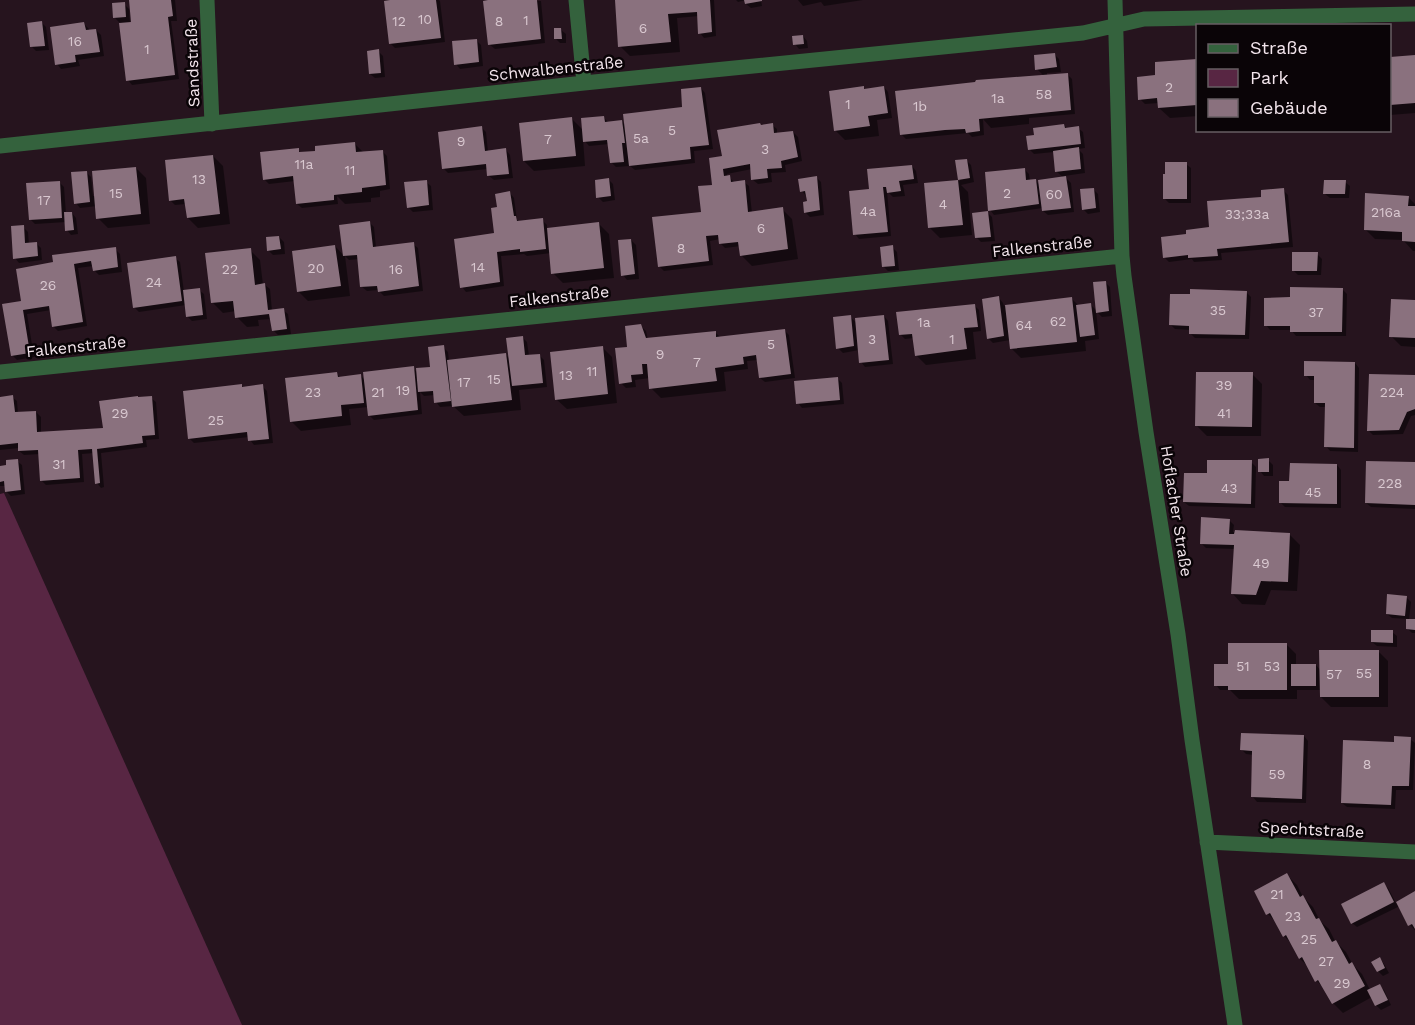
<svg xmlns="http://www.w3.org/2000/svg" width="1415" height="1025" font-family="'Work Sans',sans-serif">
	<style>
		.green { fill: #582643 }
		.shadow { fill: #0007 }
		.building { fill: #8a717e }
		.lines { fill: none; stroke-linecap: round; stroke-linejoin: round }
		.minor { stroke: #34623d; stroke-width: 15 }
		.labels { text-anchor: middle; stroke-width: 5; stroke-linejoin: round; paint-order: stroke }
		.number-label { font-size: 14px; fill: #d9c8d0 }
		.street-label { font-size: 16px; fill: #f3e5ec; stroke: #0a0407 }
	</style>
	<rect width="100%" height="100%" fill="#26141e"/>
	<path class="green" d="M4,493l238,532h-242v-531z"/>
	<path class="shadow" d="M130,0h45l2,21h-6l8,58 -47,6 -4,-5 -8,-57 -5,-5 9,-14 5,5 1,14h3z
		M404,0h35l1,1 5,41 -50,6 -5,-5z
		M502,0l39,1 4,42 -50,6 -5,-4z
		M616,0h98l2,36 -12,2 -4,-5 -1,-17 -22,2 3,34 -50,4 -10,-10z
		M736,0h25l1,6 -11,2 -5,-4v-4l-8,2z
		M798,0h65l-39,6 -3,-4 -18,4z
		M42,23l4,4 3,23 -13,1 -4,-4z
		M84,24l5,5v2l7,-1 5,5 3,21 -26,4 2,6 -19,3 -4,-5z
		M561,30l5,4v9h-6l-4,-4z
		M803,36l4,5 1,7 -9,1 -4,-5z
		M476,40l5,5 2,21 -23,3 -4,-5z
		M378,51l5,5 2,21 -10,1 -5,-4z
		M1054,54l5,5 2,13 -14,1v3l20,-2 5,5 3,35 -46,4v6l-38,4 -8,-9 1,16 -12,2 -4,-4 -62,6 -5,-5 143,-58 -7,-7z
		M1415,57v56l-25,2v-56z
		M1198,61v55l-28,2 -11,-10v-5l-14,1 -5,-5 15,-22 1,-13z
		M884,87l4,5 4,26 -15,2 2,16 -34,4 -10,-10 28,-42 3,2z
		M701,88l4,5 8,56 -19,2 1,12 -60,7 -5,-4 -14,1 -5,-5 -2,-18 -20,2 -6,-7 2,27 -51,5 -10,-10 48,-42 12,12 20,-13 5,5 12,-2 5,5 58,-18z
		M772,125l5,4v5l16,-2 5,5 4,24 -17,4 1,7 -15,1 1,9 -14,2 -5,-4 -1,-11 -25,5 1,3h1l5,5h10l5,4 3,27 30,-4 10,10 6,40 -46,7 -10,-10 -1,-10 -16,2 -4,-4 -1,-5 -10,2 3,24 -49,6 -5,-5 43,-53 12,-27 9,-28 39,-32z
		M1064,125l3,4 11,-1 5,4 2,16 -7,1 5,5 2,19 -21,3 7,7 3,29 -26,3 -5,-4v-3l-49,7 -4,-5 35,-40 4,4 1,7 5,-1 5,5 24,-7 -7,-6 -3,-20 -20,2 -4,-4z
		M482,128l4,4 2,20 18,-2 4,5 3,23 -19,2 -5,-4 -1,-7 -40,4 -4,-4z
		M355,144l9,9 18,-2 5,5 3,33 -10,2v6l-9,1v4l-26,2 -8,-8 1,8 -36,4 -5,-4 -2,-23 -26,3 -5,-5 34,-29 4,4z
		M213,156l10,10 7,58 -32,4 -10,-10 -2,-14 -11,1 -5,-5z
		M966,160l5,5 3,17 -13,3 7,7 4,43 -32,3 -10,-10 -5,-43 35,-4 -3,-19z
		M1186,164l5,4v35h-22l-5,-5 3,-22z
		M912,166l4,5 2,12 -15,2 2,11 -12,1 -6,-6 4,45 -32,3 -4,-5 16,-44z
		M136,168l10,10 4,46 -42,4 -10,-10 -1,-12 -17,2 -4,-5 10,-31 5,5 2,19h3z
		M816,177l5,5 3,33 -14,2 -5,-5 3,-9 -2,-7 -4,-5z
		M609,180l4,4 2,16 -12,2 -5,-5z
		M426,182l5,4 2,24 -20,2 -5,-5z
		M1345,182l5,4 -1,12h-19l-5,-4z
		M60,183l4,4 2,27 6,-1 4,5 2,16 -7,1 -4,-5 -1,-8 -31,2 -5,-5z
		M1093,189l5,5 2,18 -12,2 -5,-5z
		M1283,190l5,5 5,52 -72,6 1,7 -28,2 -2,-3 -23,3 -5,-5 24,-22 23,-6 52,-30z
		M510,193l4,5 3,22 3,2 22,-2 5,5v4l52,-5 10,10 5,44 -51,5 -10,-10 -2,-20 -24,3 -3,-2 -23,2 3,30 -38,6 -4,-5 34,-53 3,-25z
		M1408,197l7,7v47h-2l-10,-11 -28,-1 -10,-10z
		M988,213l4,4 3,24 -14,1 -4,-4z
		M370,223l4,4 2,21 37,-4 5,4 5,43 -39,5 -6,-6 -11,1 -5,-4 -3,-28 -10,1 -4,-4 5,40 -42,5 -10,-10 37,-45 9,10z
		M23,227l5,5 1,13 8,-1 4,4 1,12 -23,3 -4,-5z
		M279,237l5,5 1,12 -12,1 -5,-5z
		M631,240l5,5 3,34 -12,1 -4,-5z
		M892,247l5,5 2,18 -11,1 -5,-5z
		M115,249l5,5 2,18 -23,3 -5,-5 -1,-4 -15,2 9,58 -29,5 -5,-5 -2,-16 -24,4 7,43 -17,3 -4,-4 10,-54 -5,-31z
		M250,250l10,10 3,25h2l5,4 2,22 11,-1 5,4 3,20 -13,1 -5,-5 -2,-11 -13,1 1,6 -12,1 -10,-10 -1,-6 -13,2 -10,-10z
		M1317,254l5,5 -1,16h-23l-5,-5z
		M175,258l5,4 4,30 15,-2 5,4 3,25 -15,2 -5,-5 -1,-11 -47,7 -5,-5z
		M1105,282l5,5 2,29 -10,1 -6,-6 3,28 -14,2 1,10 -65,7 -10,-10 -1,-8 -17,3 -5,-5 11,-40 4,5 1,3 67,-8 8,8 12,-1 6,6z
		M1342,289l5,5 -1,42h-50l-5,-6h-21l-4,-5 26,-26z
		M1246,292l5,5 -2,42 -54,-1 -5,-5v-3l-15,-1 -5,-5 22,-28z
		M1415,302v45l-14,-1 -10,-10z
		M975,306l4,4 2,21 -8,1 3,27 -50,6 -10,-10 -2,-17 -9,1 -5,-5z
		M884,316l4,5 5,43 -28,3 -4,-5 -2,-12 -16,3 -5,-5 12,-31 7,6z
		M641,326l5,5 2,9 67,-8 6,6 63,-8 5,5 6,43 -30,4 -5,-4 -2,-18 -11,1 1,8 -24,3 2,19 -65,7 -10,-10 -1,-10 -15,2 1,7 -10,1 -5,-5 8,-35z
		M523,338l4,4 2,14 10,-1 5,5 3,27 -28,3 2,20 -57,6 -11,-10 -13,1 -4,-5 -1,-7 -11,1 -4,-4 2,22 -48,6 -5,-5 -1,-8 -19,2 2,16 -50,6 -10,-10 45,-48 5,5 19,-3 5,5 48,-12 5,5 14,-5 11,-21 5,5 1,9 57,-6 4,4z
		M602,347l10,10 5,46 -50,6 -11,-10z
		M1355,363l4,5 -1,84 -28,-1 -4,-5v-39h-6l-5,-4 1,-23h-6l-4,-5z
		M1252,374l10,10 -1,52h-54l-10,-10z
		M1415,376v39l-4,1 -8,18 -30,1 -5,-5z
		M838,379l4,4 2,21 -42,4 -4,-5z
		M242,386l2,2 18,-2 5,5 6,52 -19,2 -4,-5 -1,-3 -55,6 -5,-5z
		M12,397l5,4 1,13 18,-2 5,5v16l63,-4 47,-31 5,4 3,37 -13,1 1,7 -46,6 3,34 -3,1 -4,-5 -3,-30 -12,1 2,28 -38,3 -5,-5 -1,-26 -16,1 -5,-4v-3l-19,2v-52z
		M1268,460l5,5v11h-9l-4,-5z
		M17,461l5,4 3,29 -14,2 -5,-5v-5h-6v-19l8,-1z
		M1251,462l5,5 -1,41 -66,-2 -5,-4 24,-28z
		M1415,464v45l-44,-2 -5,-4z
		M1337,465l4,5v38l-56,-1 -5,-5 11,-19z
		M1229,520l5,5 -1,7 57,3 10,10 -3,46 -26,-1 -6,15 -23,-1 -10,-11 3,-44 -29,-1 -5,-5z
		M1406,597l5,5 -2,18 6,1v12h-3l-4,-4v-10l-16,-1 -5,-4z
		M1392,632l5,4v11l-20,-1 -5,-4z
		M1286,644l10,10v11h20l5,6 57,-20 10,10v46h-57l-10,-10v-7h-24v9h-58l-9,-9h-10l-4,-5 10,-19z
		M1304,736l4,5 -2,62 -49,-1 -4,-5 1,-42 -8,-1 -4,-4z
		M1410,739l5,4 -2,47h-17l-1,19 -48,-2 -5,-4 53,-60z
		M1287,875l10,10 6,12 10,10 7,14 9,8 6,12 11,11 7,13 9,9 8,16 9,-4 5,4 7,15 -10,5 -5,-5 -4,-8 -29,16 -10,-10 -7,-13 -9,-9 -7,-13 -10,-9 -7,-14 -9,-9 -7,-13 -9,-9z
		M1383,884l5,4 8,15 19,-10v37l-5,-5 -10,-19 -43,21 -5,-4z
		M1380,959l4,5 5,9 -6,3 -5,-5z"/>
	<path class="building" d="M129,0h42l2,16 -5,1 7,58 -49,6 -7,-58 12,-1z
		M390,0h46l5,38 -52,6 -5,-43z
		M488,0h49l4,39 -53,6 -5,-44z
		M615,0h95l2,32 -14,2 -1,-22 -29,2 3,28 -53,5z
		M744,0h18v1l-17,3z
		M125,2l1,15 -13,1 -1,-15z
		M42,21l3,25 -15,1 -3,-24z
		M84,22l2,8 10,-1 4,23 -25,3 1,7 -21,3 -5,-38z
		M554,28h7l1,11h-8z
		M803,35l1,9 -11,1 -1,-9z
		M477,39l2,23 -25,3 -2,-24z
		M379,49l2,24 -12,1 -2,-23z
		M1055,53l2,14 -22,3 -1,-15z
		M1415,55v48l-25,2v-48z
		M1197,59v46l-39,3 -1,-10 -19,2 -1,-23 18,-2v-13z
		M1068,73l3,37 -92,9 1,12 -14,2 -1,-4 -20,1 -45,5 -5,-44 80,-9 1,-2z
		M864,86v3l20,-3 4,27 -20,3 2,10 -36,5 -5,-40z
		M701,87l8,58 -19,2 1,12 -62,7 -6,-52 59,-7 -1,-18z
		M604,116l1,6 17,-2 3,23h-3l2,19 -14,1 -3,-23 -24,2 -2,-24z
		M572,117l4,39 -53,5 -4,-38z
		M760,123l1,2 12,-2 1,10 19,-2 5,26 -17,4 1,7 -15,1 1,9 -17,2 -1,-16 -27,5 1,7 6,-1 1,7 14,-2 3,32 35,-5 5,42 -48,7 -2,-14 -19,2 -1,-9 -12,1 3,25 -51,6 -6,-50 49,-5 -3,-26 14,-1 -3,-27 13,-2 -5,-26z
		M1064,124l1,4 14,-2 2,18 -53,6 -2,-14 8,-1 -1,-7z
		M482,126l3,25 21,-3 3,26 -22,2 -1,-12 -44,5 -4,-37z
		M355,142l1,10 27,-2 3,35 -24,3v4l-28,3v5l-38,4 -3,-28 -30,4 -3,-28 39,-4v4l16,-1v-5z
		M1079,147l2,22 -26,3 -2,-21z
		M213,155l7,59 -33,4 -3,-19 -15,2 -4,-41z
		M967,159l3,19 -12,2 -3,-20z
		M1165,162h22v37h-24v-25h2z
		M912,165l2,14 -15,2 2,10 -14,2 -1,-6h-3l5,45 -35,3 -4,-44 20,-2 -2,-20z
		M136,167l5,47 -45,5 -4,-48z
		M1025,168l1,12 10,-1 3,25 -51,7 -3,-39z
		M87,171l3,31 -16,2 -3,-32z
		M817,176l3,34 -16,3 -1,-11 4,-1 -2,-10 -5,1 -2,-13z
		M1066,176l5,32 -29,3 -4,-31z
		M609,178l2,18 -15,2 -1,-18z
		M427,180l2,25 -22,3 -3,-26z
		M958,180l5,45 -35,3 -4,-45z
		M1324,180h22l-1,14h-22z
		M60,181l2,37 -33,2 -3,-37z
		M1094,188l2,20 -14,2 -2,-21z
		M1284,188l5,54 -72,7 1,7 -30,2v-3l-25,3 -2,-21 25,-3v-4l23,-3 -2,-26 54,-4v-7z
		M510,191l4,25h2l1,5 26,-3 3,31 -26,3v-3l-23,3 3,30 -40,6 -6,-49 40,-6 -3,-25 6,-1 -2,-13z
		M1365,193l44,3 -1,10h7v36l-13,-1v-9l-38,-2z
		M988,211l3,26 -16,1 -3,-25z
		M64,212h8l2,18 -9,1z
		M370,221l3,26 41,-5 5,44 -41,6 -1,-6 -17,1 -3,-32 -14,1 -4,-31z
		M599,222l5,46 -53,6 -4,-46z
		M24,225l1,18 12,-1 1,14 -25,3 -2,-33z
		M279,236l2,13 -14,2 -1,-14z
		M631,239l4,35 -14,2 -3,-36z
		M335,245l6,41 -44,6 -5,-41z
		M893,245l2,21 -13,1 -2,-20z
		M116,247l2,20 -25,4 -2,-10 -17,3 9,58 -31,5 -3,-21 -26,4 7,43 -19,3 -9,-52 19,-3 -5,-32 37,-7 -1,-7z
		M251,248l4,37 10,-2 3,27 16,-2 3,21 -15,2 -3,-17 -34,4 -2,-17 -22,2 -6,-50z
		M1292,252h26l-1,19h-25z
		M176,256l6,45 -49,7 -6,-45z
		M1106,281l3,30 -13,2 -3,-31z
		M1290,287l53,1 -1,44h-52v-6h-26v-28l26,-1z
		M200,288l3,27 -17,2 -3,-27z
		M1190,289l57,2 -2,44 -56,-1v-8l-20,-1 1,-31h20z
		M999,296l5,40 -17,3 -5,-40z
		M1072,297l5,45 -67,7 -5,-44z
		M1391,299l24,1v38l-26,-1z
		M1091,303l4,32 -15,2 -4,-32z
		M975,304l3,23 -14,1 3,21 -52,7 -3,-22 -13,1 -3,-23z
		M851,315l3,31 -18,3 -3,-32z
		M884,315l5,45 -30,3 -4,-45z
		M641,324l5,14 70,-7v6l69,-8 6,45 -32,4 -3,-23 -13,2 1,7 -29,4 2,13 -68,8 -2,-25h-5l1,10 -12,1 1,7 -13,2 -4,-36 12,-1 -2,-21z
		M523,336l2,19 15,-1 3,29 -31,3 -6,-48z
		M444,345l7,56 -17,2 -1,-12 -15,1 -2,-24 14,-1 -2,-20z
		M603,346l5,48 -53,6 -5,-48z
		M506,353l6,47 -60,7 -5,-47z
		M1304,361l51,1 -1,86 -30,-1 1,-44h-11v-27h-10z
		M414,366l4,44 -50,6 -5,-44z
		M337,372l1,5 23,-3 3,29 -23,2 1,11 -52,6 -5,-44z
		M1196,372h57l-1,55 -57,-1z
		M1369,374l46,1v34l-8,3 -8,18 -32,1z
		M838,377l2,23 -44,4 -2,-23z
		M242,384v3l21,-3 6,55 -21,2 -1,-9 -59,7 -5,-48z
		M13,395l2,17 21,-1 1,21 66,-4 -4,-27 39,-5v1l14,-1 3,39 -13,1 1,7 -46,6 3,34 -5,1 -3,-35 -14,1 2,28 -40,3 -2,-31 -20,1v-8l-18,2v-48z
		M1269,458v14h-11v-13z
		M18,459l3,31 -16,2 -1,-11 -4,1v-16l6,-1v-5z
		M1207,460h45l-1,44 -68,-2 1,-29h23z
		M1366,461l49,1v43l-50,-2z
		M1290,463l47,1v40l-58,-1v-22h10z
		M1201,517l29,2 -1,15h5l1,-4 55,3 -2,49 -27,-1 -5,14 -25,-1 3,-49 -34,-1z
		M1387,594l20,2 -2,20 -19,-2z
		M1406,619h9v11l-9,-1z
		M1371,630h22v13l-22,-1z
		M1228,643h59v47h-59v-4h-14v-22h14z
		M1319,650h60v47h-59z
		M1291,664h25v22h-25z
		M1241,733l63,2 -2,64 -51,-2 1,-46 -12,-1z
		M1394,736l17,1 -2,49h-17l-1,19 -50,-2 2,-63 51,2z
		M1287,873l13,24 3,-2 13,24 3,-1 13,24 4,-2 13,24 3,-2 13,24 -33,18 -14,-24 -3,2 -13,-25 -3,2 -13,-24 -3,2 -13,-24 -4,2 -12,-24z
		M1384,882l10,20 -43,22 -10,-20z
		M1415,891v38l-3,-5 -4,2 -12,-24z
		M1380,957l5,11 -8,4 -6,-10z
		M1380,984l8,16 -13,6 -8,-16z"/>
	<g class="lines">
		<path class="minor" d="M207,0l5,124
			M576,0l8,83
			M1115,0l7,256 2,20 22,156 32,202 14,106 43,285
			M0,146l584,-63 499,-50 61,-14 271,-5
			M0,372l1122,-116
			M1207,842l208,10"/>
	</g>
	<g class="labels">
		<g class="number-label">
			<text x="425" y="24">10</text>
			<text x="526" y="25">1</text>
			<text x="399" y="26">12</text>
			<text x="499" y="26">8</text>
			<text x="643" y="33">6</text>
			<text x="75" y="46">16</text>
			<text x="147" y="54">1</text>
			<text x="1169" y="92">2</text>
			<text x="1044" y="99">58</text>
			<text x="998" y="103">1a</text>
			<text x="848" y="109">1</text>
			<text x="920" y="111">1b</text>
			<text x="672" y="135">5</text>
			<text x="641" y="143">5a</text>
			<text x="548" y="144">7</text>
			<text x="461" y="146">9</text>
			<text x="765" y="154">3</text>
			<text x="304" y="169">11a</text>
			<text x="350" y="175">11</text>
			<text x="199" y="184">13</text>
			<text x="116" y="198">15</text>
			<text x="1007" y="198">2</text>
			<text x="1054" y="199">60</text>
			<text x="44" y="205">17</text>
			<text x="943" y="209">4</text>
			<text x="868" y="216">4a</text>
			<text x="1386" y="217">216a</text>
			<text x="1247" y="219">33;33a</text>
			<text x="761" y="233">6</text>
			<text x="681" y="253">8</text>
			<text x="478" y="272">14</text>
			<text x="316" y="273">20</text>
			<text x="230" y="274">22</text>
			<text x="396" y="274">16</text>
			<text x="154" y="287">24</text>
			<text x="48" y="290">26</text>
			<text x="1218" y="315">35</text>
			<text x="1316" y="317">37</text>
			<text x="1058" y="326">62</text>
			<text x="924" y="327">1a</text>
			<text x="1024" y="330">64</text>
			<text x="872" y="344">3</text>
			<text x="952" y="344">1</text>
			<text x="771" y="349">5</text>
			<text x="660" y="359">9</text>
			<text x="697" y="367">7</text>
			<text x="592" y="376">11</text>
			<text x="566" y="380">13</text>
			<text x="494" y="384">15</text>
			<text x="464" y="387">17</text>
			<text x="1224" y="390">39</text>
			<text x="403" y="395">19</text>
			<text x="313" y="397">23</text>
			<text x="378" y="397">21</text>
			<text x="1392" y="397">224</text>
			<text x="120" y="418">29</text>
			<text x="1224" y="418">41</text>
			<text x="216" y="425">25</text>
			<text x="59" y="469">31</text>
			<text x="1390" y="488">228</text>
			<text x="1229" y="493">43</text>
			<text x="1313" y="497">45</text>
			<text x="1261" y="568">49</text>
			<text x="1243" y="671">51</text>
			<text x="1272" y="671">53</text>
			<text x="1364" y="678">55</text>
			<text x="1334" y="679">57</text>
			<text x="1367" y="769">8</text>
			<text x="1277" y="779">59</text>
			<text x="1277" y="899">21</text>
			<text x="1293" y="921">23</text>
			<text x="1309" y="944">25</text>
			<text x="1326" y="966">27</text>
			<text x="1342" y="988">29</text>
		</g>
		<g class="street-label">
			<text transform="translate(192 63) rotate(-92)" y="6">Sandstraße</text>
			<text transform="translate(556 68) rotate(-6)" y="6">Schwalbenstraße</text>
			<text transform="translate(1042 246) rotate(-6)" y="6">Falkenstraße</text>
			<text transform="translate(559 296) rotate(-6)" y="6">Falkenstraße</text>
			<text transform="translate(76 346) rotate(-6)" y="6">Falkenstraße</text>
			<text transform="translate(1177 511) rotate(81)" y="6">Hoflacher Straße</text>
			<text transform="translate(1312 829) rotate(3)" y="6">Spechtstraße</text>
		</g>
	</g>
	<rect x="1196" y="24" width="195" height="108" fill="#0a0407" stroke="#675e63" stroke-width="1.5"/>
	<rect x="1208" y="44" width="30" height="9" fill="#34623d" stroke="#675e63" stroke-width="1.5"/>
	<text x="1250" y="54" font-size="18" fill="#f3e5ec">Straße</text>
	<rect x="1208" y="69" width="30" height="18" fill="#582643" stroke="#675e63" stroke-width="1.5"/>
	<text x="1250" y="84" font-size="18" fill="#f3e5ec">Park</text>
	<rect x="1208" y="99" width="30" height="18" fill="#8a717e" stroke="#675e63" stroke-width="1.5"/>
	<text x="1250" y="114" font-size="18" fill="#f3e5ec">Gebäude</text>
</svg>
